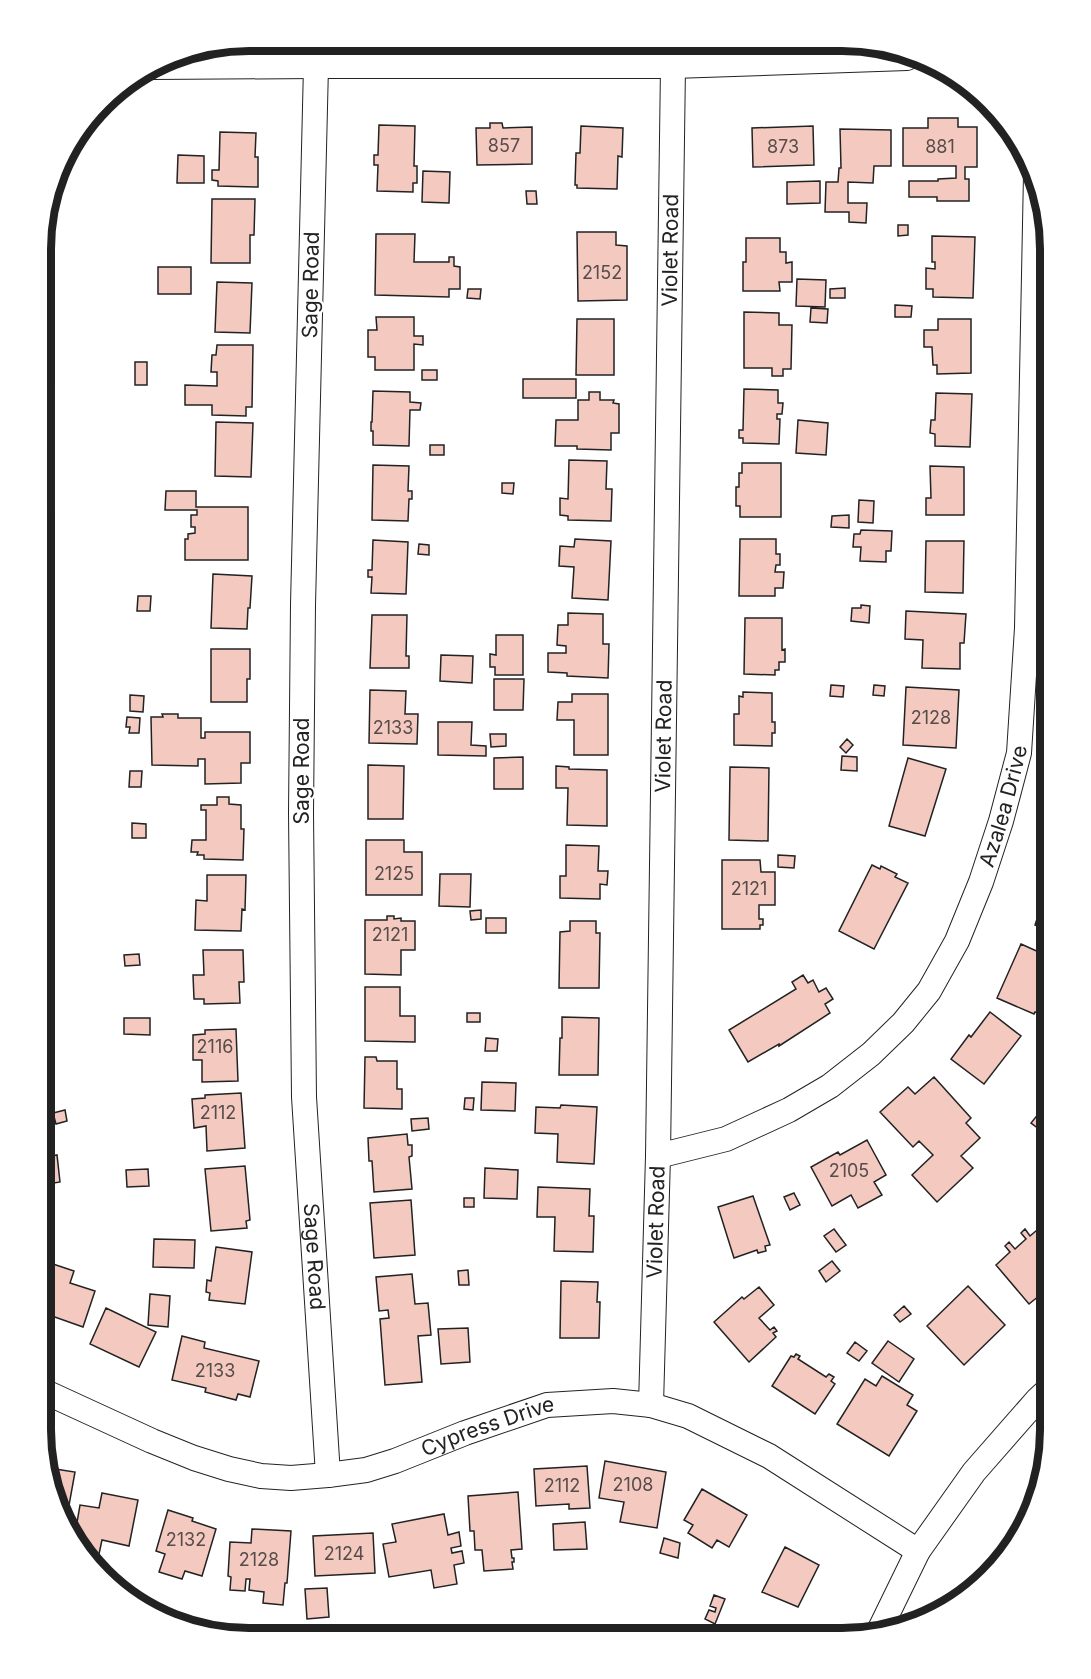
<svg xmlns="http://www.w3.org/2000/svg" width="1091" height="1679" font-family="Inter,sans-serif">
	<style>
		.building { fill: #f3c9c0; stroke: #222; stroke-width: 1.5 }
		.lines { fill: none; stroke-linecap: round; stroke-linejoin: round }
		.street-casing { stroke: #222; stroke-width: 26 }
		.street { stroke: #fff; stroke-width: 24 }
		.labels { text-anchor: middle; stroke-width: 4.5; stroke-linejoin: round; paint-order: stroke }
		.number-label { font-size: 18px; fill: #564c4a }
		.street-label { font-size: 21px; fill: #222; stroke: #fff }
		.rim { fill: none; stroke: #222; stroke-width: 8 }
	</style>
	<rect width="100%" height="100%" fill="#fff"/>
	<path class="building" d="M928,118h30v9h19v40h-12v12h4v22h-32v-4h-28v-16h29v-2l18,-1v-12h-53v-38h25z
		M490,123h12l1,5 29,-1v37l-55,1 -1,-37h14z
		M379,125l36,1 -1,40h3v17h-4v9l-36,-1 1,-26h-4v-10h4z
		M581,126l42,2 -1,29 -4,-1 -1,33 -40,-1v-3h-2l1,-32h4z
		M813,126l1,39 -61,2 -1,-39z
		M840,129l51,1v36h-17l-1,17 -25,-1v21h19l-1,20 -17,-1v-10h-24l1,-30h12l1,-14h2z
		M220,132l36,1 -1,24h3v30l-40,-1v-5l-6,-1v-10h7z
		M178,155l26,1v27h-27z
		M423,171l27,1 -1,31 -27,-1z
		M820,181v22l-33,1v-22z
		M526,191h10l1,13h-10z
		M212,199h43l-1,36h-4v28h-39z
		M898,225h10v10l-10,1z
		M577,232h39v13l11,1v54l-49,1z
		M376,234h39l-1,28h35v-5h5v9l6,1v22h-11v8l-74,-2z
		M932,236l43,1 -2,61 -40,-1v-8h-7v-21l9,1v-7h-3z
		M746,238h34v14h6v11l6,-1v20h-13l1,9h-37v-29h3z
		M158,267h33v27h-33z
		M797,279l29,1 -1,27 -29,-1z
		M217,282l35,1 -2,50 -35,-1z
		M845,288v10h-15v-9z
		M468,289h13l-1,10 -13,-1z
		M895,305l17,1 -1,11h-16z
		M811,308l17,1 -1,14 -17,-1z
		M744,312l35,1v12h13l-1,44h-8v7h-11v-8h-28z
		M376,317h38v19h9v9l-9,-1v26h-39v-13h-7v-27h9z
		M577,319h37v56h-38z
		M938,319h33v54l-34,1v-9h-4l-1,-18h-8v-17h14z
		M217,345h36l-1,62h-6v9l-34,-1v-10h-27v-20l32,1v-14h-6l1,-17h4z
		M135,362h12v23h-12z
		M422,370h15v10h-15z
		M523,379h53v19h-53z
		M744,389l34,1v13h5l-1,11h-5v5h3l-1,25 -36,-1v-5h-4v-8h4z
		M373,391l37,1v10l11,1 -1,7h-10l-1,36 -36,-1v-14h-2v-9h1z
		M589,392h11v8h14l-1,3 6,1v29h-8v17l-34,-1v-3h-22l1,-26h22v-20h11z
		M936,393l36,1 -2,53 -35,-1v-12l-5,-1 1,-13h4z
		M798,420l30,3 -2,32 -30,-2z
		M216,422l37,1 -2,54 -36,-1z
		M430,445h14v10h-14z
		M569,460l38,1 -1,28h6l-1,32 -43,-1v-4l-8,-1v-17l8,1z
		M742,463h39v54h-41v-11h-4v-19h3v-14h3z
		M373,465l36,1 -1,25h4v8h-3l-1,22 -36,-1z
		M930,466l34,1v48h-38v-17h5z
		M502,483h12l-1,11 -11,-1z
		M166,491h30v16h52v53h-63v-21h3v-5l7,-1v-6h-4v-12h6v-5h-32z
		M859,500l15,1 -1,22 -15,-1z
		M849,515v13l-18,-1 1,-11z
		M861,530l31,1 -1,20h-5v11l-26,-1 1,-14h-8l1,-13h6z
		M575,539l36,2 -3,59 -36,-2 2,-31 -15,-1 1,-20 14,1z
		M740,539h36v15h4v11h-4l-1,7h9l-1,16h-8v8h-36z
		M373,540l35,2 -2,52 -35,-1 1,-16h-4v-7h4z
		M926,541h38l-1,52 -38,-1z
		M419,544l10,1v10l-11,-1z
		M213,574l39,2 -2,32h-2l-1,21 -36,-1z
		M138,596h13l-1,15h-13z
		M861,605l9,1 -1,17 -18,-2 1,-13h9z
		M906,611l60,3 -2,29h-4v26l-38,-1 1,-28 -18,-1z
		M568,613l35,1v30h6l-1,34 -41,-2v-3l-19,-1v-19h18v-7l-9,-1 1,-20h10z
		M372,615h35l-1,41h3v12h-39z
		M745,618h37v32l3,-1v13h-6v8h-4v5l-31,-1z
		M496,635h27v40h-28v-8h-5v-13l6,1z
		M211,649h39v30h-3v23h-36z
		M441,655l32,1 -1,27 -32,-2z
		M494,679h30l-1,31h-29z
		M831,685l13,1 -1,11 -13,-1z
		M874,685l11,1 -1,10 -11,-1z
		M906,687l53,3 -3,58 -53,-3z
		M370,690l36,1 -1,23h13l-1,30 -48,-1z
		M743,692l29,1v29h3v11h-3v13l-38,-1v-31h5v-18l4,1z
		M572,694h36v61h-34v-35h-17l1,-18h14z
		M130,695l14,1 -1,16 -13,-1z
		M162,714h16v4h23v20h4v-6h45v31h-9v20l-36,1v-25h-7v7l-46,-1 -1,-48h12z
		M127,717l13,1 -1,15h-10l1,-6h-4z
		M438,722h34l-1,23 15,1v10l-48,-1z
		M490,734h16v12l-15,1z
		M847,739l6,6 -7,8 -6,-6z
		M842,756l15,1v14l-16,-1z
		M523,757v32h-29v-31z
		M908,758l38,11 -21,67 -36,-10z
		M368,765l36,1 -1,53h-35z
		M556,766l13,1v2l38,1v56l-40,-1 1,-37h-12z
		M730,767l39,1 -1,73 -39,-1z
		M130,771h12l-1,16h-12z
		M217,797h12v7l12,1v24h3l-1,31 -39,-1v-4h-7l1,-3h-7l1,-12h14v-30h-5v-5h16z
		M132,823l14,1v14h-14z
		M366,840h38v12h18v43h-56z
		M566,845l33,1 -1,25h10l-1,14 -7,-1v15l-40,-1v-22h6z
		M778,855l17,1 -1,12 -16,-1z
		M722,860h38l1,12h14v33h-16v14h4v6h-3v4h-38z
		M872,865l8,4 1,-3 16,8 -2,3 13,6 -34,66 -35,-18z
		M440,874h31l-1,33 -31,-1z
		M207,875h39l-1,35 -3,-1 -1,22 -46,-1 1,-30 11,1z
		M1046,891l4,2v-1v39l-15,-6z
		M481,910v9l-10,1 -1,-9z
		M387,916h7v3l7,-1v3h14v29h-14v25l-36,-1v-54h22z
		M486,918h20v15h-20z
		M570,921h26v12h4l-1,55h-40l1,-56 10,-1z
		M1021,944l29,13v22l-10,23 10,4v12l-15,-6 -1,2 -37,-16z
		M203,950h40l1,32h-5l1,21 -36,1v-5h-10l-1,-24h11z
		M139,954l1,11 -15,1 -1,-11z
		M803,975l5,8 5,-3 6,12 7,-4 7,11 -8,5 5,9 -51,33v-2l-31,18 -19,-32 67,-41 -4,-7z
		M365,987h35v29h15v26l-50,-1z
		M990,1012l31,24 -37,48 -33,-25 18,-24 2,2z
		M467,1013h13v9h-13z
		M562,1017l37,1 -1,57h-39l1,-37h2z
		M124,1018h26v17l-26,-1z
		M236,1029l2,52 -36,1v-22h-9v-25l12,-1v-4z
		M486,1038l12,1 -1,12h-12z
		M365,1057h11l1,4h20v28h5v20l-38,-1z
		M934,1077l37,41 -5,5 14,15 -19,18 12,12 -36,34 -25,-27 21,-20 -14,-14 -6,6 -33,-35 28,-25 7,7z
		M482,1082l34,1 -1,28 -34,-1z
		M241,1093l4,55 -38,3 -1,-25 -12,2 -2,-29 13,-1v-3z
		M465,1098h9l-1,12 -9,-1z
		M561,1105l36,2 -3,57 -37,-2 1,-28 -23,-1 1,-26 24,1z
		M65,1110l2,11 -11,3 -3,-11z
		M1039,1113l8,7 -8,9 -8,-6z
		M428,1118l1,11 -17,2 -1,-12z
		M42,1126l4,31 11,-2 3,27 -12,2 1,5h-8v-62z
		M407,1134l1,11h4v11l-3,1 3,32 -38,3 -2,-31h-3l-1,-23z
		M867,1140l19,35 -12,7 8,13 -24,13 -7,-13 -19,11 -21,-39 27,-15 2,3z
		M245,1166l5,54 -4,1 1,7 -36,3 -6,-62z
		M485,1168l33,2 -1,29 -33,-1z
		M148,1169l1,17 -22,1 -1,-17z
		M538,1187l52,2 -1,27h5l-1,36 -39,-1 1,-34h-18z
		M794,1193l6,12 -10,5 -6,-13z
		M753,1196l17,49 -5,1 1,5 -8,2 -1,-3 -23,8 -16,-51z
		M464,1198h10v9h-10z
		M411,1200l4,55 -41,3 -4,-55z
		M1043,1225l7,9v53l-21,17 -33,-39 14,-13 -5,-6 4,-4 6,7 11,-10 -5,-6 4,-4 5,7z
		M834,1229l12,16 -10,7 -12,-16z
		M154,1239l41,1 -1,28 -41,-1z
		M216,1247l36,5 -7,52 -36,-4 1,-7 -4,-1 1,-12 4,1z
		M44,1261l30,10 -4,12 25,8 -12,36 -31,-11 -1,5 -10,-4v-47z
		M832,1261l8,10 -14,11 -7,-11z
		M468,1270l1,15h-10l-1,-14z
		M412,1274l3,30 13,-1 3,32 -13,1 4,46 -37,3 -5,-66 9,-1 -1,-8 -9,1 -3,-34z
		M561,1281l37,1 -1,20h3l-1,36h-39z
		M968,1286l37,39 -41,40 -37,-39z
		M759,1287l15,18 -15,13 11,12 4,-3 3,4 -4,2 3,4 -27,25 -35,-40 28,-25 2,2z
		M150,1294l20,2 -2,31 -20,-2z
		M904,1306l7,8 -11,8 -6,-7z
		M106,1308l50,24 -17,35 -49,-23z
		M468,1328l2,34 -29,2 -3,-35z
		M182,1336l23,6 -1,6 55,13 -9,36 -12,-3 -2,6 -31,-8 1,-4 -34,-8z
		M888,1341l26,18 -15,23 -27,-19z
		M855,1342l12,9 -8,10 -12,-8z
		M796,1354l4,2 -2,3 28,18 3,-3 5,3 -3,4 4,3 -20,30 -43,-28 19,-30 3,1z
		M882,1376l31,19 -6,10 10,6 -28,45 -52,-32 28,-45 11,7z
		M605,1461l61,11 -9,56 -37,-6 4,-20 -25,-4z
		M47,1464h2v4l26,4 -7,39 -12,-2z
		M587,1466l3,42 -21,1v-5l-33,2 -2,-37z
		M702,1489l45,26 -18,32 -12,-7 -5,8 -24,-15 5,-8 -9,-5z
		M518,1492l4,57 -11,1 1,8h2v4h-2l1,7 -29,2 -2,-21h-7l-1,-19h-4l-2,-35z
		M102,1493l36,7 -9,46 -27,-6 -3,14 -10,-2 -7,-9 1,-5 -6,-1 -2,-3 5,-29 19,3z
		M168,1510l25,8 -1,3 24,8 -14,47 -17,-5 -3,8 -23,-7 6,-18 -9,-3z
		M444,1514l4,21 11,-3 2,14 -10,2 1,5 10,-2 2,12 -10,2 3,19 -23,4 -3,-18 -42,7 -6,-33 13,-2 -4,-18z
		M585,1522l2,27 -33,1 -1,-26z
		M252,1529l39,2 -4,52h-2l-2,22 -20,-2 1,-11 -15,-2 1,-11h-4l-1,12 -15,-1 1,-13 -3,-1 2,-34 21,1z
		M373,1533l2,40 -60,3 -2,-40z
		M664,1538l16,5 -2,15 -18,-5z
		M785,1547l34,18 -21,42 -36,-15z
		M327,1588l2,29 -22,2 -2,-30z
		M714,1595l11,4 -10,25 -10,-5 4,-9 6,2 1,-4 -6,-2z
		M474,1626l2,11h-30v-3l3,-1 -1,-4z"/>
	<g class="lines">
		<defs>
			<g id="street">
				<path id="s1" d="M316,66l-13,539 -2,208 3,284 24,378"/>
				<path d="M152,67l164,-1h357l234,-8"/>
				<path id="s2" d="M658,1156l68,-17 63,-29 41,-24 41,-32 32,-31 26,-32 28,-50 24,-59 20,-61 18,-68 8,-125 9,-454"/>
				<path id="s3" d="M41,1390l111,51 42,17 35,11 32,7 30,2 37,-3 38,-5 29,-9 70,-28 82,-28 66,-4 38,4 37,11 81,40 149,95"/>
				<path id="s4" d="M651,1405l7,-249 15,-1090"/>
				<path d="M879,1631l39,-80 56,-79 64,-73 12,-11"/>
			</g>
		</defs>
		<use href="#street" class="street-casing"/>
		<use href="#street" class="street"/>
	</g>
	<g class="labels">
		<g class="number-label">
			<text x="504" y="152">857</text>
			<text x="783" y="153">873</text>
			<text x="940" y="153">881</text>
			<text x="602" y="279">2152</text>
			<text x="931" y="724">2128</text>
			<text x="393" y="734">2133</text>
			<text x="394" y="880">2125</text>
			<text x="749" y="895">2121</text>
			<text x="390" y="941">2121</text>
			<text x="215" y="1053">2116</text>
			<text x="218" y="1119">2112</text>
			<text x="849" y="1177">2105</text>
			<text x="215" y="1377">2133</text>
			<text x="633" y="1491">2108</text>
			<text x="562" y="1492">2112</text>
			<text x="186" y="1546">2132</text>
			<text x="344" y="1560">2124</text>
			<text x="259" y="1566">2128</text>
		</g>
		<g class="street-label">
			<text dy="7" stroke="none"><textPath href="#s4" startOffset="1155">Violet Road</textPath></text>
			<text transform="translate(311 285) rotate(-89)" y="7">Sage Road</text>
			<text dy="7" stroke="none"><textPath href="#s4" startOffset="669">Violet Road</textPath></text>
			<text transform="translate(302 771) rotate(-90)" y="7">Sage Road</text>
			<text dy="7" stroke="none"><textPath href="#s2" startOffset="525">Azalea Drive</textPath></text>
			<text dy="7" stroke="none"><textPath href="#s4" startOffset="183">Violet Road</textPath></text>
			<text dy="7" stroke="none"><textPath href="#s1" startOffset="1191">Sage Road</textPath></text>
			<text dy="7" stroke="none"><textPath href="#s3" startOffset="472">Cypress Drive</textPath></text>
		</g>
	</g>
	<path d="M0 0H1091V1679H0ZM249 51H842A198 198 0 0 1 1040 249V1430A198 198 0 0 1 842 1628H249A198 198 0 0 1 51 1430V249A198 198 0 0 1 249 51Z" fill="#fff" fill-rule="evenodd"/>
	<path class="rim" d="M249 51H842A198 198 0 0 1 1040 249V1430A198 198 0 0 1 842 1628H249A198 198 0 0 1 51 1430V249A198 198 0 0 1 249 51Z"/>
</svg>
